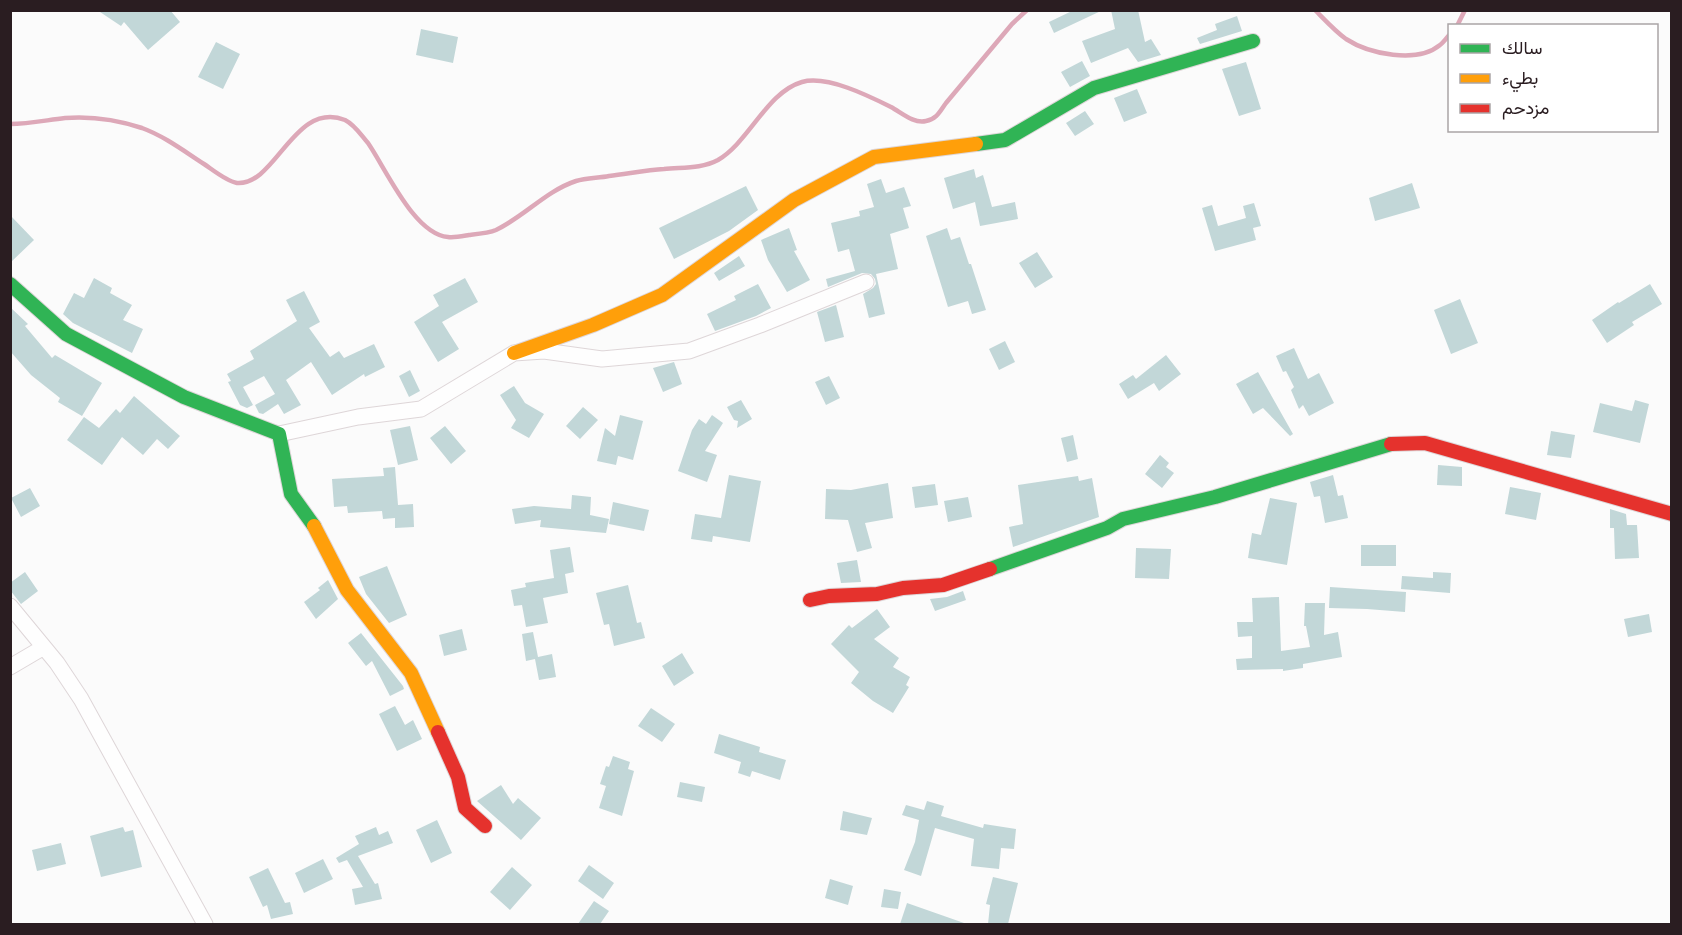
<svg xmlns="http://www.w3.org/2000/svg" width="1682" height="935" font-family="Poppins,Vazirmatn,sans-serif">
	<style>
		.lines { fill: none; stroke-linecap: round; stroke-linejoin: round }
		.stream { stroke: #dda8b8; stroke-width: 4.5 }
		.building { fill: #c2d7d8 }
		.street-casing { stroke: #ded6d8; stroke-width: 17 }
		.fast-casing { stroke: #ded6d8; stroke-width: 16 }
		.slow-casing { stroke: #ded6d8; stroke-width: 16 }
		.jam-casing { stroke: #ded6d8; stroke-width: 16 }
		.street { stroke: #fefefe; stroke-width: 15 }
		.fast { stroke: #30b455; stroke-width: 14 }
		.slow { stroke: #ff9f0a; stroke-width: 14 }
		.jam { stroke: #e5322d; stroke-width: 14 }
	</style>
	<rect width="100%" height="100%" fill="#fbfbfb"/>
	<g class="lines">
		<path class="stream" d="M1315,10c10,10 20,21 31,29 23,15 71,25 94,6 4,-3 7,-8 10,-11
			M1457,26l8,-16
			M10,124c19,0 37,-4 55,-6 26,-2 53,2 77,10 22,8 42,23 62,36 9,6 22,17 33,19 39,3 57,-83 108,-63 10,5 16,15 23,23 18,26 46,91 80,94 6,1 15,-1 21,-2 9,-1 20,-2 27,-5 29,-14 50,-39 80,-49 10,-3 23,-3 33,-5 18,-2 37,-6 55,-7 18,-2 37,0 54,-9 31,-18 49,-68 84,-78 25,-7 67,14 89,25 11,6 23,17 35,14 11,-2 14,-10 20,-18l66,-79 15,-14"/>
	</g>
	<path class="building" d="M97,10h73l10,12 -32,28 -24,-28 -3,4z
		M1074,10h29l-49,23 -5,-11z
		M1111,10h27l7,32 6,-3 10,16 -23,7 -10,-14 -37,15 -9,-22 33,-12z
		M1237,16l5,15 -42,13 -3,-6 20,-8 -2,-6z
		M421,29l37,8 -5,26 -37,-8z
		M216,42l24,12 -17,35 -25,-12z
		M1082,61l8,15 -20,11 -9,-15z
		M1246,62l15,47 -22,7 -17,-47z
		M1137,89l10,24 -23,9 -10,-24z
		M1085,111l9,13 -19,12 -9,-13z
		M974,169l2,9 7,-3 9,32 23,-5 3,17 -38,7 -5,-24 -22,7 -9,-31z
		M881,179l5,14 18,-6 7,19 -8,2 6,20 -19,6 8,35 -22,5 9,40 -16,4 -6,-24 10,-6 3,-4 -1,-5 -4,-5 -9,-1 -34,14 -2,-8 29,-8 -6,-22 -11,3 -7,-29 29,-7 -1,-5 15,-4 -7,-23z
		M1412,183l8,25 -45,13 -6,-23z
		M746,186l12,24 -29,21 -55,28 -15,-31z
		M1254,203l7,23 -8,2 3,12 -41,11 -13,-43 10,-3 6,21 28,-8 -3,-12z
		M10,215l24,25 -24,23z
		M789,228l8,22 -3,1 16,29 -23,12 -19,-32 -7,-20z
		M947,228l4,12 9,-3 9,27h2l15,46 -14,4 -4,-13 -20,6 -22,-71z
		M1037,252l16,25 -18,11 -16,-25z
		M739,256l6,10 -26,15 -5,-8z
		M94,278l18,10 -2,5 22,12 -9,15 20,9 -11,24 -59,-30 -10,-9 11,-21 10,5z
		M465,278l13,24 -36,20 17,27 -21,13 -24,-40 25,-16 -6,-11z
		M758,284l13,24 -15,8 -41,15 -8,-17 29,-14 -2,-4z
		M1650,284l12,20 -30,18 2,3 -27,18 -15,-23 26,-18 1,1z
		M304,291l16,31 -11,6 21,29 9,-6 5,7 30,-14 11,23 -20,10 -1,-3 -32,21 -21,-33 -25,18 15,25 -17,9 -6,-10 -15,10 -4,-1 -4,-8 20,-11 -11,-18 -21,11 10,18 -6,3 -7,-3 -12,-23 3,-1 -4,-7 27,-15 -4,-8 47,-30 -11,-21z
		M1460,299l18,44 -27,11 -17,-44z
		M836,305l8,32 -19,5 -8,-30z
		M10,307l18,17 -3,2 27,32 3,-3 47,28 -20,33 -24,-14 2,-4 -29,-23 -21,-24z
		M1005,341l10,21 -16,8 -10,-21z
		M1294,348l14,31 11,-6 15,30 -25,13 -6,-11 -4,4 -8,-19 3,-3 -8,-16 -3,1 -7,-16z
		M1166,355l15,19 -22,17 -5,-8 -26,16 -9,-15 14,-9 3,4z
		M674,362l8,22 -19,8 -10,-24z
		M410,370l10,21 -11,6 -10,-21z
		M1258,372l35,62 -3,2 -27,-28 -10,6 -17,-30z
		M829,376l11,22 -14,7 -11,-23z
		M514,386l11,17 19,11 -15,24 -18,-10 5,-8 -16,-25z
		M134,396l46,40 -12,13 -11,-10 -14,16 -21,-18 -20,28 -35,-25 17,-23 15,11 17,-19 4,4z
		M741,400l11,19 -15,9 1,-7 -4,-1 -7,-13z
		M1635,400l14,4 -9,39 -47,-11 7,-29 32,8z
		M583,407l15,13 -18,19 -14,-13z
		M620,415l23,6 -10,39 -15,-4 -2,9 -19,-4 8,-33 10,8z
		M712,415l11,8 -18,28 12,4 -10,27 -29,-11 14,-41 7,-11 7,5z
		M410,426l8,34 -20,5 -8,-35z
		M445,426l21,25 -15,13 -21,-26z
		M1551,431l24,4 -4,23 -24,-3z
		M1073,435l5,24 -11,3 -6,-24z
		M1160,455l9,8 -3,4 8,6 -12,15 -17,-14z
		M1438,465l24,2v19l-25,-1z
		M395,467l3,38 15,-1 1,23 -19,1v-10l-12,1 -1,-8 -34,2 -1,-7 -13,1 -2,-28 52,-3 -1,-8z
		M729,475l32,6 -11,61 -37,-6 -1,6 -21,-3 4,-25 26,4z
		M1333,475l5,21 5,-1 5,23 -23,5 -5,-27 -6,1 -4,-15z
		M1078,476l1,5 13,-3 7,39 -86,30 -4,-20 14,-3 -5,-39z
		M888,483l5,35 -28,5 7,25 -15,4 -9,-32 -23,-1 1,-30 25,1z
		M935,484l3,21 -23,3 -3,-21z
		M1510,487l31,6 -5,27 -31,-6z
		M30,488l10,18 -19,11 -10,-19z
		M572,495l19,2 -1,18 19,4 -3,14 -66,-6 1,-7 -26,4 -3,-15 22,-3 37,3z
		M968,497l4,20 -24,5 -4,-21z
		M1270,498l27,5 -10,62 -39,-7 4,-25 9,2z
		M613,502l36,8 -5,21 -35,-7z
		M1610,509l16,5 1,11h10l2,33 -24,1 -1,-31h-4z
		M1361,545h35v21h-35z
		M570,547l4,25 -9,2 3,19 -25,5 5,25 -22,4 -4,-22 -8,1 -3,-16 15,-3 -1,-4 29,-5 -4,-28z
		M1136,548l35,1 -2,30 -34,-1z
		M857,560l4,22 -20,1 -4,-20z
		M387,566l20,49 -18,8 -23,-29 -7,-17z
		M25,572l13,19 -17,13 -11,-14v-7z
		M1433,572l18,1 -1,20 -49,-4 1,-13 31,2z
		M328,580l10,19 -22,20 -12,-17 16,-12 -2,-2z
		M628,585l9,38 4,-1 4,16 -31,8 -5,-22 -5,1 -8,-32z
		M1330,587l76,5 -1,20 -38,-3 -38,-1z
		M963,591l3,9 -31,11 -5,-12 17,-2z
		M1279,597l2,54 29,-4 -4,-21h-2l1,-23h20l-1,32 14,-3 4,25 -39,7v4l-20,3v-2l-46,1 -1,-11 16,-1v-22l-14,1 -1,-15h16l-1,-24z
		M877,609l13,18 -16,12 25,19 -6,9 17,10 -4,8 3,2 -16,26 -20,-12 -22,-18 8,-11 -28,-28 18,-19 3,3z
		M1649,614l3,18 -24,5 -4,-18z
		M462,629l5,21 -23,6 -5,-21z
		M533,632l5,25 14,-3 4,23 -17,3 -4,-21 -9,2 -4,-27z
		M361,633l42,53 1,3 -14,7 -18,-35 -6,5 -18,-23z
		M682,653l12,20 -20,13 -12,-20z
		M395,706l10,19 8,-5 9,19 -25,12 -18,-37z
		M651,708l24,16 -13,18 -24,-16z
		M719,734l41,13 -1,5 27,8 -6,20 -28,-9 -2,6 -12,-4 3,-11 -27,-9z
		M613,756l17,6 -2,7 6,2 -12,45 -23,-8 7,-22 -6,-2 6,-18 3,1z
		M680,782l25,5 -3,15 -25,-5z
		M501,785l12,19 5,-6 23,20 -20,22 -44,-39z
		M927,801l17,5 -3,10 42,12 1,-4 32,5 -2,20 -13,-1 -2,21 -28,-3 3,-27 -39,-11 -14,48 -17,-6 11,-28 4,-22 -17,-5 4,-10 18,5z
		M843,811l29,7 -5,17 -27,-5z
		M437,820l15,33 -21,10 -15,-33z
		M123,827l2,5 8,-2 9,37 -41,10 -11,-41z
		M376,827l3,8 9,-4 5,12 -35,13 17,28 3,-1 4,16 -27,6 -3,-16 11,-2 -16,-27 -8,3 -3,-5 23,-14 -4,-8z
		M61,843l5,21 -29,7 -5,-21z
		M323,859l10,20 -29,14 -9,-20z
		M589,865l25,18 -11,16 -25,-18z
		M512,867l20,18 -22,25 -20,-18z
		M268,868l17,35 5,-1 3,12 -22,5 -4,-14 -4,2 -14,-30z
		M993,877l25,6 -10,41h-20l2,-19 -4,-1z
		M830,879l23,7 -5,19 -23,-7z
		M884,889l17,3 -3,17 -17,-2z
		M594,901l15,10 -9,13h-22z
		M907,903l57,20v1h-64z"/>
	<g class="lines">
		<defs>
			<path id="street" d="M279,434l79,-17 63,-8 93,-56 30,-2 58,8 87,-8 71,-26 106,-43
				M10,606l47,57 24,36 124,225
				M10,667l34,-20"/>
			<path id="fast" d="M976,144l29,-4 89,-52 159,-47
				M10,284l56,50 118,63 95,37 12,60 23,32
				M990,569l117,-41 16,-9 92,-22 176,-53"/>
			<path id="slow" d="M514,353l79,-28 69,-30 132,-95 80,-43 102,-13
				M314,526l33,64 64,83 27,59"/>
			<path id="jam" d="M1391,444l34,-1 247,71
				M810,600l19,-4 48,-2 26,-6 40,-3 47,-16
				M438,732l20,45 7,31 20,18"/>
		</defs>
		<use href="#street" class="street-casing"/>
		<use href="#fast" class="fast-casing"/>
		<use href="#slow" class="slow-casing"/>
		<use href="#jam" class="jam-casing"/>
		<use href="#street" class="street"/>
		<use href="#fast" class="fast"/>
		<use href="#slow" class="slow"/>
		<use href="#jam" class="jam"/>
	</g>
	<rect width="1682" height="935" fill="none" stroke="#2a1d21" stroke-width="24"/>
	<rect x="1448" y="24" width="210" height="108" fill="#ffffff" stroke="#aaa5a6" stroke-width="1.5"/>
	<rect x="1460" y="44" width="30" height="9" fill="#30b455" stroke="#aaa5a6" stroke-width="1.5"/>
	<text x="1502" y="54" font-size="18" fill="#2a1d21">سالك</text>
	<rect x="1460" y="74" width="30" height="9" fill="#ff9f0a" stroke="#aaa5a6" stroke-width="1.5"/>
	<text x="1502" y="84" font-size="18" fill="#2a1d21">بطيء</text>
	<rect x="1460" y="104" width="30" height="9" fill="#e5322d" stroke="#aaa5a6" stroke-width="1.5"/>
	<text x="1502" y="114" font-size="18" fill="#2a1d21">مزدحم</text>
</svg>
